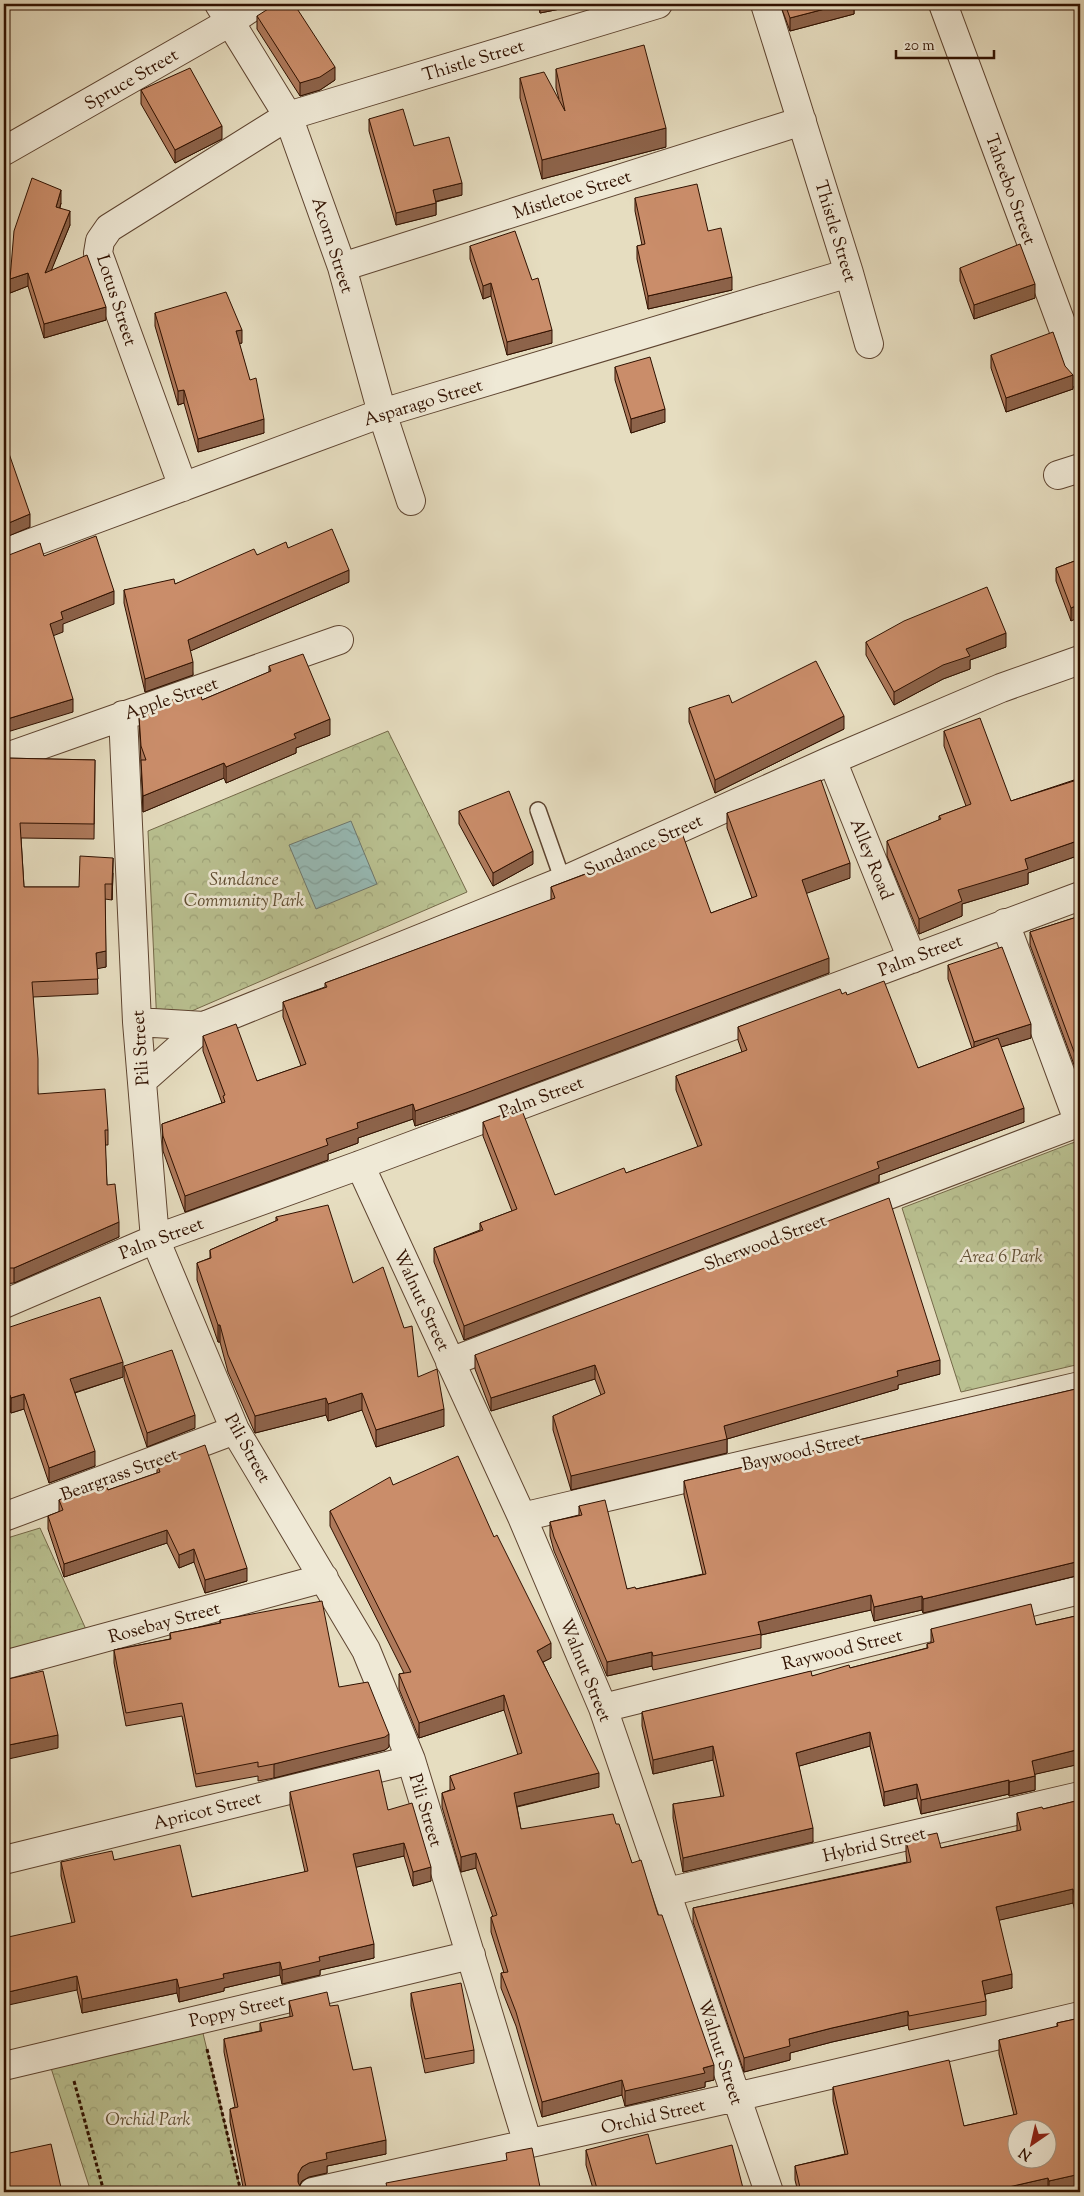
<svg xmlns="http://www.w3.org/2000/svg" width="1084" height="2196" font-family="'Sorts Mill Goudy',serif">
	<style>
		.forest { fill: url(#forest-crowns); stroke: #746848 }
		.water { fill: url(#water-waves); stroke: #6e776d }
		.lines { fill: none; stroke-linecap: round; stroke-linejoin: round }
		.lane-casing { stroke: #5e4430; stroke-width: 18 }
		.street-casing { stroke: #5e4430; stroke-width: 30 }
		.path { stroke: #301100; stroke-width: 3; stroke-dasharray: 4 2.5; stroke-linecap: butt }
		.lane { stroke: #efe9d6; stroke-width: 15 }
		.street { stroke: #efe9d6; stroke-width: 28 }
		.wall { fill: #ae795b; stroke: #301100 }
		.shaded-wall { fill: #8d634a; stroke: #301100 }
		.building { fill: #ca8d6a; stroke: #301100; fill-rule: evenodd }
		.labels { text-anchor: middle; stroke-width: 5; stroke-linejoin: round; paint-order: stroke }
		.street-label { font-size: 18px; fill: #301100; stroke: #efe9d6 }
		.park-label { font-size: 18px; font-style: italic; fill: #604e32; stroke: #efe9d6 }
	</style>
	<defs>
		<pattern id="forest-crowns" width="20" height="18" patternUnits="userSpaceOnUse" patternTransform="scale(1.25)"><rect width="20" height="18" fill="#b9c090"/><path d="M2 6a3 3 0 1 1 6 0M12 15a3 3 0 1 1 6 0" fill="none" stroke="#9fa47a"/></pattern>
		<pattern id="water-waves" width="16" height="10" patternUnits="userSpaceOnUse" patternTransform="scale(1.25)"><rect width="16" height="10" fill="#97bbb6"/><path d="M0 5q4-4 8 0t8 0" fill="none" stroke="#82a09b"/></pattern>
	</defs>
	<rect width="100%" height="100%" fill="#e6ddc0"/>
	<filter id="stains"><feTurbulence type="fractalNoise" baseFrequency=".004" numOctaves="4"/><feColorMatrix values="0 0 0 0 .2 0 0 0 0 .09 0 0 0 0 .02 0 0 0 .5 -.17"/></filter>
	<radialGradient id="worn" r=".72"><stop offset=".6" stop-color="#630" stop-opacity="0"/><stop offset="1" stop-color="#630" stop-opacity=".3"/></radialGradient>
	<path class="forest" d="M388,731l79,161 -310,134 -9,-195z
		M1080,1140v224l-119,28 -59,-184z
		M40,1528l49,108 -85,24v-121z
		M202,2029l39,163h-150l-40,-124z"/>
	<path class="water" d="M351,821l26,63 -61,25 -27,-64z"/>
	<g class="lines">
		<defs>
			<path id="lane" d="M538,810l25,71"/>
			<path id="street" d="M219,4l69,112 54,151 40,146 29,88
				M765,4l84,269 20,71
				M943,4l137,370
				M4,151l226,-129 26,-18
				M342,267l460,-146
				M1058,475l22,-7
				M183,487l-85,-234 2,-12 9,-13 179,-112 370,-112
				M4,553l378,-140 467,-140
				M123,715l14,307 18,217 80,191 131,220 45,110 117,384
				M4,758l335,-118
				M832,760l80,199
				M1005,923l74,200
				M137,1022l67,4
				M142,1081l62,-55 359,-145 269,-121 169,-72 79,-28
				M360,1165l162,352 81,191 166,484
				M4,1304l151,-65 205,-74 720,-269
				M450,1362l630,-240
				M4,1517l231,-87
				M522,1517l558,-131
				M4,1665l320,-87
				M603,1708l477,-118
				M4,1860l407,-100
				M667,1892l413,-96
				M4,2066l467,-111
				M313,2192l423,-95 344,-81"/>
		</defs>
		<use href="#lane" class="lane-casing"/>
		<use href="#street" class="street-casing"/>
		<path class="path" d="M207,2049l34,143
			M74,2081l30,111"/>
		<use href="#lane" class="lane"/>
		<use href="#street" class="street"/>
	</g>
	<path class="wall" d="M538,4h42v1l-40,8z
		M780,4h74v10l-64,17z
		M257,16l78,64 -15,10 -20,6 -43,-67z
		M556,69l110,78 -124,32 -22,-81v-20l39,21 -3,-11z
		M141,90l81,49 -47,24 -34,-59z
		M369,119l45,27 48,49 -26,7v13l-40,10 -27,-94z
		M635,198l73,33 24,59 -84,19 -11,-50v-13l5,-1 -7,-34z
		M61,203l-1,5 10,17 -19,45 55,50 -62,18 -16,-52 -18,7z
		M470,246l82,97 -45,12 -16,-59 -8,3 -13,-40z
		M960,268l75,30 -61,21 -14,-38z
		M155,313l87,30h-3l25,90 -66,19 -14,-49 -6,2 -23,-79z
		M991,355l82,34 -67,23 -15,-44z
		M615,367l50,55 -34,11 -16,-53z
		M288,548l61,34 -159,69 3,24 -48,17 -21,-89v-13l51,-6 82,-29z
		M1080,559l-9,62 -15,-40v-13z
		M866,642l140,5 -36,13v9l-27,10 -49,26 -28,-50z
		M269,666l61,69 -34,13v5l-70,30 -2,-5 -81,34 -4,-96 13,-5v-4l50,-7 67,-28z
		M732,703l112,26 -129,64 -26,-71v-14z
		M944,731l67,70 66,-22v-7l3,-1v84l-52,18v11l-66,20v12l-43,18 -32,-78v-15l52,-21v-4l27,-10 -22,-60z
		M4,758l91,2 -1,79 -73,-1 3,49h55l34,-14 -1,27 -7,-1 1,68 -9,1 1,26 -65,3 5,97 70,36v15h-3l2,40 12,52 -105,46 -10,1z
		M459,811l74,53 -40,22 -34,-62z
		M727,813l123,65 -44,15 23,80 -363,136 -51,17 -2,-7 -55,19v5l-30,11v6l-143,52 -22,-61 -1,-27 60,-21 -19,-52v-15l54,45 44,-15 -18,-49v-15l42,-15v-4l226,-83v-13l89,-34v-4l71,64 41,-15 -25,-70z
		M1080,916v165l-50,-136v-13z
		M948,965l83,73 -30,9 23,75 -145,53v7l-415,158 -30,-78v-14l46,-18v-7l32,-12 -29,-75v-14l72,73 71,-22 72,-26 -22,-57v-14l66,-24 -4,-12v-13l104,-33 5,1 71,73 54,-20 -24,-69z
		M276,1217l77,66 65,94 26,49 -68,21 -14,-37 -34,11 -2,-6 -71,18 -27,-61 -8,-30h-2l-21,-62v-17l13,-5v-8l66,-29z
		M4,1329l119,48 -48,16 20,73 -46,17 -25,-74 -13,4 -1,-3z
		M475,1355l465,19 -42,11v4l-171,50v14l-156,37 -18,-60v-14l48,-21 -6,-16 -104,32 -16,-42z
		M124,1366l71,62 -48,19 -23,-68z
		M1080,1388v187l-157,38 -1,-3 -48,11 -3,-11 -110,25v13l-108,22 -1,-4 -45,10 -53,-125 -4,-15v-14l29,-7v-9l48,83h9l67,-15 -19,-79v-14z
		M157,1463l90,118 -42,12 -11,-31 -15,6 -12,-25 -103,34 -16,-48v-13l11,-4v-12l49,-10 49,-17z
		M393,1485l101,52 57,121 -8,4 56,125 -82,20 4,22 95,-5 16,39 26,52 56,165 -9,2v5l-80,19 -3,-11 -80,22 -26,-91 -15,-38v-15h3l-13,-41v-15h2l-17,-49 -15,4 -19,-65v-14l8,-3v-14l68,-21 -14,-45 -85,28 -20,-49v-15l5,-1 -74,-147v-15z
		M1080,1615v149l-45,10v16l-26,6v-2l-88,20 -4,-16 -33,8 -14,-60 -71,20 14,76 -130,30 -10,-54v-14l48,-7 -8,-37 -60,14 -11,-48v-14l208,-44 77,-20v-4l4,-1v-14l105,-4z
		M220,1620l119,67 50,60 -4,3 -111,28 -16,3v-5l-62,11 -14,-71 -56,10 -12,-63v-13l56,-11v-6l50,-10z
		M290,1792l98,18 43,71 -18,5 -9,-30 -48,11 18,91 -54,12v5l-38,9 -2,-9 -56,13v3l-45,11 -2,-9 -95,20 -5,-23 -5,-67 -11,-47v-14l53,-2 78,37 113,-25 -15,-66z
		M1080,1800v134l-7,-31 -74,17 13,68 -27,6 1,7v14l-77,15 -1,-5 -76,17 -42,11v7l-46,12 -51,-150v-14l214,-46 -1,-8v-14l35,8 76,-17v-18l26,-4z
		M411,1993l63,57v13l-49,10 -14,-67z
		M289,2001l41,5 23,64 33,84 -59,12v7l-18,4 -7,4 -2,4 1,4 6,3h-63l-14,-70v-13l5,-2 -11,-55v-13l36,-8v-8l30,-6z
		M1080,2018l-20,174h-262l-3,-12v-14l50,-12 -12,-53v-14l131,39 50,-11 -15,-61v-14l58,-13v-4z
		M586,2150l70,14 88,28h-150l-8,-27z"/>
	<path class="shaded-wall" d="M540,4h40v1l-40,8z
		M844,4h10v10l-64,17v-13z
		M335,67v13l-15,10 -20,6v-13z
		M222,126v13l-47,24v-13z
		M666,128v19l-124,32v-19z
		M462,183v12l-29,7v-12z
		M61,190v13l-5,17v-13z
		M436,203v12l-40,10v-12z
		M70,211v14l-25,61v-13z
		M28,273v13l-18,7v-14z
		M732,277v13l-84,19v-13z
		M491,283v13l-8,3v-13z
		M1035,284v14l-61,21v-14z
		M106,307v13l-62,18v-14z
		M242,330v13l-6,1v-13z
		M552,330v13l-45,12v-13z
		M1073,375v14l-67,23v-14z
		M184,390v13l-6,2v-14z
		M665,409v13l-34,11v-14z
		M264,419v14l-66,19v-13z
		M30,514v13l-26,11v-13z
		M349,570v12l-161,70v-12z
		M114,591v13l-51,20v8l-13,5v-13l11,-12z
		M1080,604v13l-9,4v-13z
		M1006,633v14l-36,13v9l-27,10 -49,26v-13l72,-43z
		M193,662v13l-48,17v-13z
		M73,699v13l-69,21v-13z
		M844,716v13l-129,64v-13z
		M330,719v16l-34,13v5l-70,30v-16l68,-33z
		M224,763v15l-81,34v-16z
		M1080,840v15l-52,18v11l-66,20v12l-43,18v-15l39,-29 67,-31z
		M533,851v13l-40,22v-13z
		M113,858v15l-1,27v-16z
		M850,863v15l-48,17v-15z
		M106,951v16l-10,2v-16z
		M829,958v15l-363,136 -51,17v-15z
		M1031,1024v14l-57,17v-13z
		M413,1104v15l-55,19v5l-30,11v6l-143,52v-16l141,-57 31,-16z
		M1024,1108v14l-145,53v7l-415,158v-14l413,-164z
		M119,1222v15l-105,46v-15z
		M218,1325h2v17h-2z
		M940,1360v14l-42,11v4l-171,50v14l-156,37v-14l153,-50 173,-55z
		M123,1362v15l-53,17v-15z
		M595,1365v14l-104,32v-13z
		M362,1393v17l-34,11v-17z
		M24,1394v15l-13,4v-15z
		M10,1395v15l-6,3v-15z
		M326,1398v17l-71,18v-17z
		M444,1409v17l-68,21v-17z
		M195,1415v13l-48,19v-14z
		M95,1451v15l-46,17v-15z
		M167,1530v13l-103,34v-13z
		M194,1549v13l-15,6v-13z
		M1080,1561v14l-157,38v-14z
		M247,1568v13l-42,12v-13z
		M871,1595v15l-110,25 -3,-13z
		M922,1596v14l-48,11v-14z
		M551,1643v15l-14,7v-14z
		M652,1652v14l-45,10v-14z
		M504,1695v15l-85,28v-15z
		M870,1732v14l-74,21v-14z
		M389,1734v13l-4,3 -111,28v-14z
		M58,1735v13l-54,12v-14z
		M713,1746v14l-60,14v-14z
		M1080,1749v15l-48,11v-14z
		M599,1773v14l-85,20v-14z
		M1035,1776v14l-26,6v-14z
		M1009,1780v14l-88,20v-14z
		M917,1784v14l-33,8v-14z
		M813,1828v14l-130,30v-14z
		M404,1843v13l-51,12v-14z
		M476,1853v15l-15,4v-15z
		M431,1867v14l-18,5v-14z
		M1073,1889v14l-77,18v-14z
		M374,1944v14l-54,12v5l-38,9v-14l37,-13z
		M280,1962v13l-56,13v3l-45,11v-14l44,-14z
		M1012,1974v14l-30,7v-14z
		M77,1976v14l-73,16v-13z
		M177,1979v14l-95,20v-14z
		M908,2011v14l-76,17 -42,11v7l-46,12v-14l45,-19 43,-11z
		M714,2065v15l-9,2v5l-80,19v-15z
		M622,2080v15l-80,22v-15z
		M386,2140v14l-59,12v7l-18,4 -7,4 -4,7v-14l4,-7 24,-14z
		M1080,2174v14l-20,4h-11v-11z
		M1048,2178v14h-61z
		M986,2188v4h-21z"/>
	<path class="building" d="M276,4h18l41,63 -15,10 -20,6 -43,-67z
		M785,4h59l-54,14z
		M644,45l22,83 -124,32 -22,-82 24,-6 21,39 -9,-42z
		M190,68l32,58 -47,24 -34,-60z
		M403,109l11,37 35,-9 13,46 -29,7 3,13 -40,10 -27,-94z
		M32,178l29,12 -5,17 14,4 -25,62 42,-18 19,52 -62,17 -16,-51 -18,6 4,-48z
		M697,184l11,47 13,-3 11,49 -84,19 -11,-50 8,-2 -10,-46z
		M515,231l17,49 6,-2 14,52 -45,12 -16,-59 -8,3 -13,-40z
		M1020,244l15,40 -61,21 -14,-37z
		M226,292l16,38 -6,1 14,49 6,-2 8,41 -66,20 -14,-49 -6,1 -23,-78z
		M1053,332l12,34 8,9 -67,23 -15,-43z
		M650,357l15,52 -34,10 -16,-52z
		M4,442h1l25,72 -26,11z
		M332,529l17,41 -161,70 5,22 -48,17 -21,-89 50,-11 1,5 79,-35 3,6 29,-13 2,6z
		M96,536l18,55 -53,21 2,7 -13,5 23,75 -69,21v-165h5l31,-12 4,13z
		M1080,559v45l-9,4 -15,-40z
		M987,587l19,46 -40,16 4,7 -27,9 -49,27 -28,-50 38,-21z
		M303,654l27,65 -36,15 2,4 -70,29 -2,-4 -81,33 -2,-36h5l-5,-14 -2,-30 13,-6v-3l48,-17 2,10 69,-29 -2,-5z
		M816,661l28,55 -129,64 -26,-72 40,-13 3,8z
		M980,718l31,83 69,-22 -3,-7 3,-1v69l-55,19 3,10 -70,21 4,11 -43,18 -32,-78 54,-22 -2,-3 32,-12 -27,-73z
		M4,758l91,2 -1,64 -74,-1 4,64h55l1,-31 33,2 -1,26h-7l1,67 -10,2 2,26 -66,3 6,77v35l67,-5 3,41h-3l2,55 8,-1 4,38 -105,46h-10z
		M821,780l29,83 -48,17 27,78 -363,135 -51,18 -2,-7 -56,19 1,5 -32,11 2,6 -143,51 -22,-60 -1,-12 63,-22 -2,-6 2,-1 -22,-59 33,-12 21,57 49,-17 -23,-62 44,-15 -2,-4 230,-85 -4,-11 91,-34 -2,-4 42,-16 29,80 46,-17 -30,-83z
		M509,791l24,60 -40,22 -34,-62z
		M1080,916v152l-50,-136z
		M1002,947l29,77 -57,18 -26,-77z
		M884,981l34,87 80,-30 26,70 -147,54 2,6 -415,158 -30,-78 49,-18 -3,-7 37,-14 -34,-87 38,-14 34,87 69,-27 2,5 76,-28 -26,-69 71,-26 -9,-23 102,-38 2,5 4,-2 1,3z
		M889,1198l51,162 -43,11 1,5 -174,50 3,13 -156,37 -18,-60 52,-23 -10,-28 -104,33 -16,-43z
		M328,1205l25,78 30,-16 21,61 8,-2 6,51 19,-8 7,40 -68,21 -14,-37 -34,11 -2,-6 -71,18 -27,-61 -8,-30h-2l-21,-62 14,-5 -1,-8 68,-30 -2,-3z
		M100,1297l23,65 -53,17 25,72 -46,17 -25,-74 -13,4 -1,-3 -6,3v-69z
		M172,1350l23,65 -48,18 -23,-67z
		M1080,1388v173l-157,38 -1,-3 -48,11 -3,-12 -113,27 3,12 -108,22 -1,-4 -45,10 -53,-125 -4,-15 32,-7 -3,-9 26,-6 22,89 8,-2 1,2 70,-15 -22,-93z
		M205,1445l42,123 -42,12 -11,-31 -15,6 -12,-25 -103,34 -16,-48 15,-6 -4,-10 46,-18 3,8 52,-18 -3,-9z
		M458,1456l36,81 3,-2 54,108 -14,8 62,122 -85,20 7,36 92,-15 3,10h3l13,39 9,-3 17,55h4l52,150 -11,3 2,5 -80,18 -3,-11 -80,22 -26,-90 -15,-39 7,-1 -17,-55 6,-2 -21,-62 -15,4 -19,-64 13,-4 -5,-13 72,-23 -18,-58 -85,28 -20,-49 12,-2 -81,-161 60,-34 3,8z
		M322,1601l17,86 29,-5 21,52 -4,3 -111,27 -16,3v-5l-62,12 -14,-71 -56,10 -12,-63 57,-11 -1,-6 51,-10 -1,-3z
		M1031,1604l5,21 44,-10v134l-48,12 3,15 -26,6v-2l-88,20 -4,-16 -33,8 -14,-60 -74,21 17,75 -130,30 -10,-54 51,-8 -11,-50 -60,14 -11,-48 169,-41 1,5 37,-11 1,3 78,-20 -1,-4 7,-2 -3,-13z
		M43,1671l15,64 -54,11v-66z
		M379,1770l9,40 24,-7 19,64 -18,5 -9,-29 -51,11 21,90 -55,13 1,4 -38,9 -2,-8 -57,12 1,4 -45,10 -2,-9 -95,20 -5,-23 -73,17v-55l71,-16 -14,-60 51,-11 2,9 66,-15 12,52 116,-26 -18,-79z
		M1080,1800v120l-7,-31 -77,18 16,67 -30,7 4,20 -77,15 -1,-5 -76,17 -43,11 1,7 -46,12 -51,-150 218,-46 -5,-22 31,-7 4,15 80,-18 -4,-17 25,-6 1,2z
		M461,1983l13,67 -49,9 -14,-66z
		M327,1992l3,14 8,-1 15,65 18,-3 15,73 -60,13 1,6 -18,4 -7,4 -4,7v8l3,7 6,3h-60l-17,-83 8,-2 -14,-68 38,-8 -2,-8 33,-7 -4,-15z
		M1080,2018v156l-31,7 -1,-3 -61,14 -1,-4 -21,4h-164l-6,-26 53,-12 -15,-67 116,-27 15,66 53,-12 -18,-74 59,-14 -1,-3zM1016,2128h30v30h-30z
		M648,2134l8,30 76,-19 12,47h-72v-1l-7,1h-67l-12,-42z
		M51,2144l11,48h-58v-44l1,6z
		M532,2148l9,44h-153l-2,-9 121,-23 -1,-7z
		M333,2190v2h-18z"/>
	<g class="labels">
		<g class="street-label">
			<text transform="translate(473 60) rotate(-17)" y="6">Thistle Street</text>
			<text transform="translate(131 79) rotate(-30)" y="6">Spruce Street</text>
			<text transform="translate(1011 189) rotate(70)" y="6">Taheebo Street</text>
			<text transform="translate(572 194) rotate(-18)" y="6">Mistletoe Street</text>
			<text transform="translate(836 231) rotate(73)" y="6">Thistle Street</text>
			<text transform="translate(333 245) rotate(72)" y="6">Acorn Street</text>
			<text transform="translate(117 300) rotate(72)" y="6">Lotus Street</text>
			<text transform="translate(423 402) rotate(-17)" y="6">Asparago Street</text>
			<text transform="translate(171 698) rotate(-19)" y="6">Apple Street</text>
			<text transform="translate(643 845) rotate(-24)" y="6">Sundance Street</text>
			<text transform="translate(872 859) rotate(68)" y="6">Alley Road</text>
			<text transform="translate(920 955) rotate(-21)" y="6">Palm Street</text>
			<text transform="translate(140 1048) rotate(-94)" y="6">Pili Street</text>
			<text transform="translate(541 1097) rotate(-21)" y="6">Palm Street</text>
			<text transform="translate(161 1238) rotate(-21)" y="6">Palm Street</text>
			<text transform="translate(765 1242) rotate(-21)" y="6">Sherwood Street</text>
			<text transform="translate(422 1300) rotate(65)" y="6">Walnut Street</text>
			<text transform="translate(248 1448) rotate(61)" y="6">Pili Street</text>
			<text transform="translate(801 1451) rotate(-13)" y="6">Baywood Street</text>
			<text transform="translate(119 1474) rotate(-20)" y="6">Beargrass Street</text>
			<text transform="translate(164 1622) rotate(-15)" y="6">Rosebay Street</text>
			<text transform="translate(842 1649) rotate(-14)" y="6">Raywood Street</text>
			<text transform="translate(586 1670) rotate(68)" y="6">Walnut Street</text>
			<text transform="translate(207 1810) rotate(-14)" y="6">Apricot Street</text>
			<text transform="translate(426 1810) rotate(73)" y="6">Pili Street</text>
			<text transform="translate(874 1844) rotate(-13)" y="6">Hybrid Street</text>
			<text transform="translate(237 2010) rotate(-13)" y="6">Poppy Street</text>
			<text transform="translate(721 2052) rotate(72)" y="6">Walnut Street</text>
			<text transform="translate(653 2116) rotate(-13)" y="6">Orchid Street</text>
		</g>
		<g class="park-label">
			<text x="244" y="885">Sundance<tspan x="244" dy="21">Community Park</tspan></text>
			<text x="1001" y="1262">Area 6 Park</text>
			<text x="148" y="2125">Orchid Park</text>
		</g>
	</g>
	<rect width="1084" height="2196" fill="none" stroke="#e6ddc0" stroke-width="20"/>
	<rect x="5" y="5" width="1074" height="2186" fill="none" stroke="#301100" stroke-width="2.5"/>
	<rect x="10" y="10" width="1064" height="2176" fill="none" stroke="#301100"/>
	<g transform="translate(1032 2144) rotate(214)"><circle r="24" fill="#efe9d6" stroke="#a39380"/>
	<path d="M0-4L9 19L0 12L-9 19Z" fill="#8f2418"/>
	<text y="-8" font-size="14" font-weight="bold" text-anchor="middle" fill="#301100">N</text>
	</g>
	<path d="M896 50v8h98v-8" fill="none" stroke="#301100" stroke-width="2.5"/>
	<text x="904" y="50" font-size="15" fill="#301100" stroke="#efe9d6" stroke-width="4" paint-order="stroke">20 m</text>
	<rect width="100%" height="100%" filter="url(#stains)"/>
	<rect width="100%" height="100%" fill="url(#worn)"/>
</svg>
